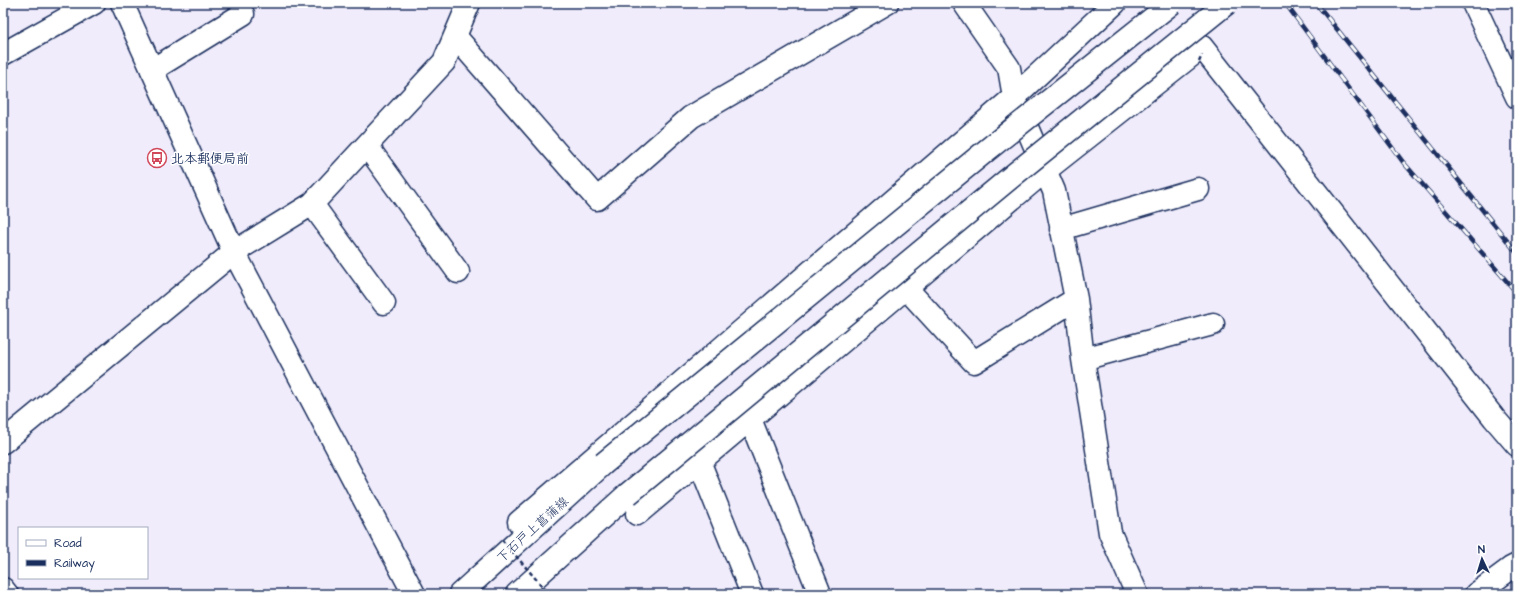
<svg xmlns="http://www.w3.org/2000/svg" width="1520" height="597" font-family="'Architects Daughter','Klee One',sans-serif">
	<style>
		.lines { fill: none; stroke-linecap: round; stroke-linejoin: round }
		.street-casing { stroke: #1b2f5e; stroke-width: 25 }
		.secondary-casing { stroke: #1b2f5e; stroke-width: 25 }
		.street { stroke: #fff; stroke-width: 22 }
		.secondary { stroke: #fff; stroke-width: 22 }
		.rail-casing { stroke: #1b2f5e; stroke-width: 4.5 }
		.rail { stroke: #fff; stroke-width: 3; stroke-dasharray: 9; stroke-linecap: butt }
		.secondary-bridge-casing { stroke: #1b2f5e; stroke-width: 25; stroke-linecap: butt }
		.path-bridge { stroke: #1b2f5e; stroke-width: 2.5; stroke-dasharray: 4 3; stroke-linecap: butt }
		.secondary-bridge { stroke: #fff; stroke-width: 22 }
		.labels { text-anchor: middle; stroke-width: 3; stroke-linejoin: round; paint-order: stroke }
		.poi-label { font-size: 13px; font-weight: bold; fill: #1b2f5e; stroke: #fff; text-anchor: start }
		.street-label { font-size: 13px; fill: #1b2f5e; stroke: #fff }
	</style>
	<rect width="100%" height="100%" fill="#f0ecfb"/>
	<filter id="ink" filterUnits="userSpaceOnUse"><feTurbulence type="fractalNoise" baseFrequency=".025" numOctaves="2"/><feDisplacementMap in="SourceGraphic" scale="8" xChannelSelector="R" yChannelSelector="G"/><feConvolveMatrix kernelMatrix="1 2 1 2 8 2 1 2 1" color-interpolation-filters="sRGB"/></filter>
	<g filter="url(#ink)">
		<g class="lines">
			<defs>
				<path id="street" d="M964,3l45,65 5,29 40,94 22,108 7,60 27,174 27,61
					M1473,3l44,94
					M455,36l142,163 94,-82 196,-114
					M3,54l91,-51
					M152,70l91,-56
					M367,146l91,126
					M312,204l72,99
					M1061,229l137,-40
					M1076,299l-102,63 -68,-74 140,-118 156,-123 292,371 23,27
					M1083,359l130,-35
					M750,419l70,175
					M3,442l231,-190 78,-48 132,-142 25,-59
					M699,461l53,133
					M637,514l269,-226
					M519,522l495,-425 101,-94
					M3,589l4,5
					M1476,594l35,-26 6,-3"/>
				<path id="secondary" d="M122,3l112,249 180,342
					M460,594l143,-130
					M517,594l111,-100"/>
			</defs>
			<use href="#street" class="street-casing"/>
			<use href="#secondary" class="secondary-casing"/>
			<use href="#street" class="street"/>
			<use href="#secondary" class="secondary"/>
			<defs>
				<path id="rail" d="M1285,3l118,159 114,131
					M1316,3l201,250"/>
			</defs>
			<use href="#rail" class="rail-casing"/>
			<use href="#rail" class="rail"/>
			<defs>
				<path id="secondary-bridge" d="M603,464l384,-314 185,-147
					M628,494l388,-321 211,-170"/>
			</defs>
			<use href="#secondary-bridge" class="secondary-bridge-casing"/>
			<path class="path-bridge" d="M1199,62l3,-7
				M502,540l47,54"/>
			<use href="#secondary-bridge" class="secondary-bridge"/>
		</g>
	</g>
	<defs>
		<symbol id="bus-ring" viewBox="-11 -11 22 22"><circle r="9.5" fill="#fff" stroke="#d1495b" stroke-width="1.5"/><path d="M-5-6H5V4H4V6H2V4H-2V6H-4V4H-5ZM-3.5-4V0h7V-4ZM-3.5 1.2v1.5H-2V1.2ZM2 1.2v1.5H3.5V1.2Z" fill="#d1495b"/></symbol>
	</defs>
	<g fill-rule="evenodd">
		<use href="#bus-ring" x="146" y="147" width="22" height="22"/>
	</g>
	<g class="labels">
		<g class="poi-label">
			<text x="171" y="163">北本郵便局前</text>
		</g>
		<g class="street-label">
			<text transform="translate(532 529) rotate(-42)" y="5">下石戸上菖蒲線</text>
		</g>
	</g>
	<rect width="1520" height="597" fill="none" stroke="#fff" stroke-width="16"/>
	<rect x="8" y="8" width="1504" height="581" fill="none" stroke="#1b2f5e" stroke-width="1.5" filter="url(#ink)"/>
	<rect x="18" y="527" width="130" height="52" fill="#ffffff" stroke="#a4acbf"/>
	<rect x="26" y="540" width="20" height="6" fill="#ffffff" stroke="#a4acbf"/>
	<text x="54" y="547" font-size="12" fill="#1b2f5e">Road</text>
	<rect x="26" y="560" width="20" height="6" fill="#1b2f5e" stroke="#a4acbf"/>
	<text x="54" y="567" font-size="12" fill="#1b2f5e">Railway</text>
	<g transform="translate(1482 559) rotate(356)" stroke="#ffffff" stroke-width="3" paint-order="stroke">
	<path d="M0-3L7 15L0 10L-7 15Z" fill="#1b2f5e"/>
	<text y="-6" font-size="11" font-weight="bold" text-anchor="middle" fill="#1b2f5e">N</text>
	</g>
</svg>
